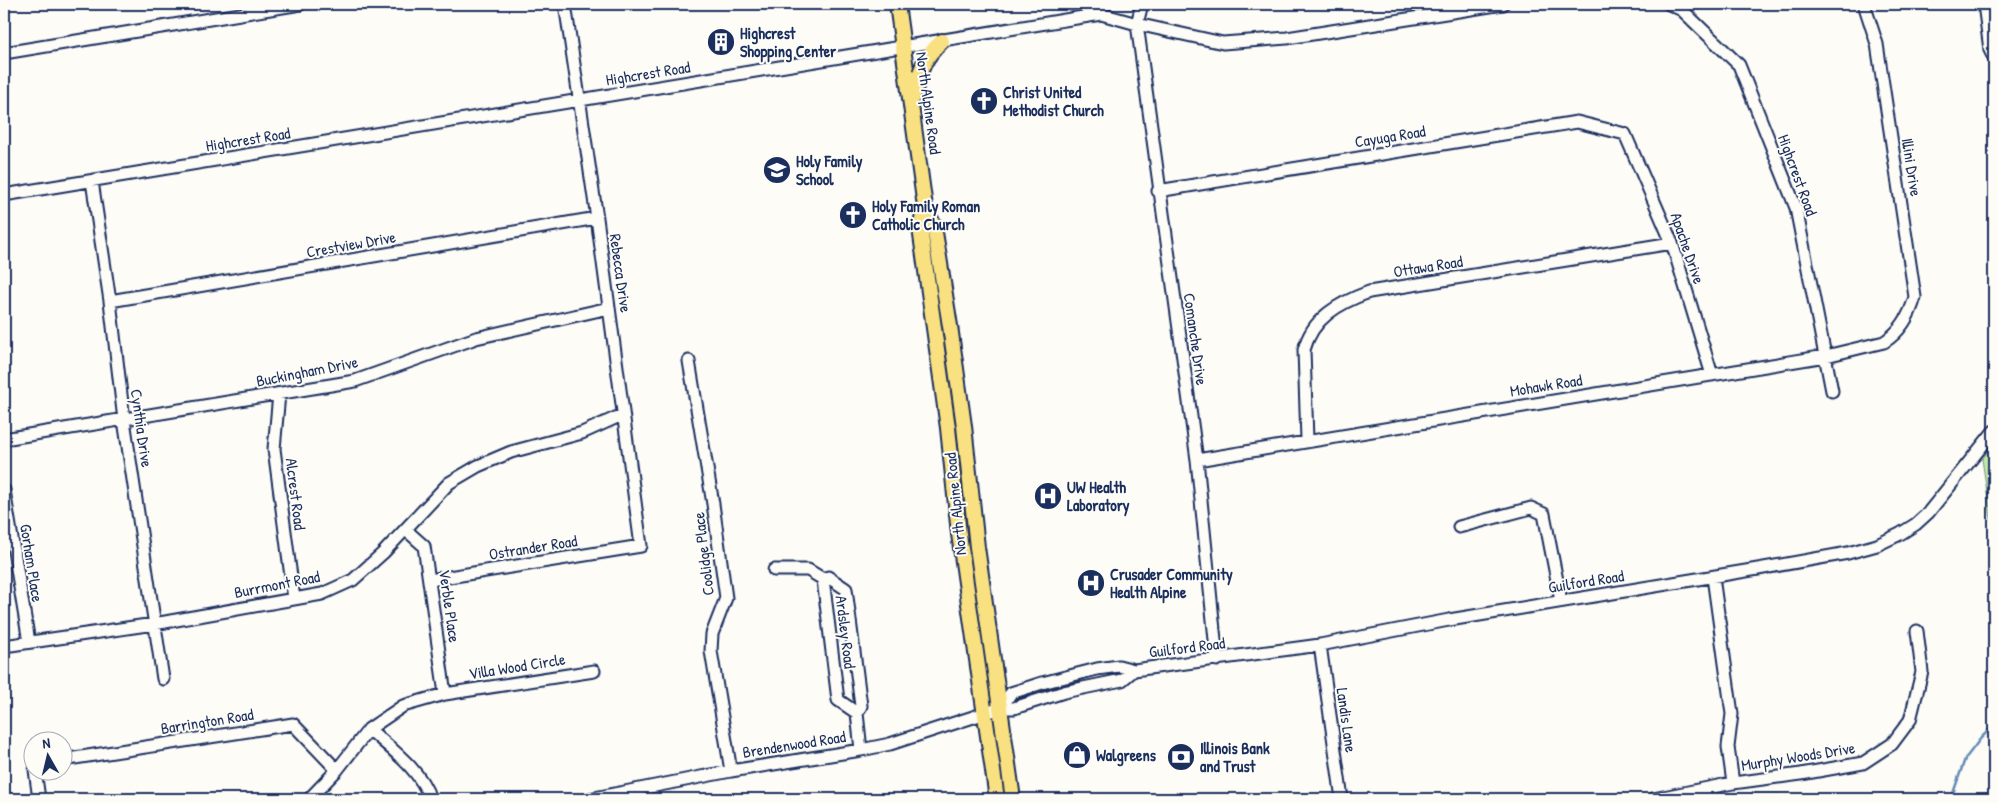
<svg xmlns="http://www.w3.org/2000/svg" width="1998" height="803" font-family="'Patrick Hand',sans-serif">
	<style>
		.green { fill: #c2eaa5; stroke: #6e8c82 }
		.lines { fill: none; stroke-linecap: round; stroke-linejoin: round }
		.stream { stroke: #668bb7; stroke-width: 2.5 }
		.minor-casing { stroke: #1b2f5e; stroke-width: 15 }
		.major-casing { stroke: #1b2f5e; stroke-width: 18 }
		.minor { stroke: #fdfcf7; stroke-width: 11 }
		.major { stroke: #f9e181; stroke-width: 14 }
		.labels { text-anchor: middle; stroke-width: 4; stroke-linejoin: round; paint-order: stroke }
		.poi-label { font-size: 16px; font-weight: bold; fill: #1b2f5e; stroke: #fdfcf7; text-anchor: start }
		.street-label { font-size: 16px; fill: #1b2f5e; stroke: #fdfcf7 }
	</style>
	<rect width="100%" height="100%" fill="#fdfcf7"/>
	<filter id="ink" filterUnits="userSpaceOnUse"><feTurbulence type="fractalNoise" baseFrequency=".02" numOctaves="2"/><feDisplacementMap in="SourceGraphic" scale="10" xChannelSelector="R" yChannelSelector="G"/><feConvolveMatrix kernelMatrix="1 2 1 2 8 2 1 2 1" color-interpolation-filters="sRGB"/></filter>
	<g filter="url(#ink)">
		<path class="green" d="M1994,443v95l-12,-79z
			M1779,794l-1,5h-71l33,-4z"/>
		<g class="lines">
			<path class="stream" d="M1951,799l14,-40 16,-21 9,-9 4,-2"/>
			<defs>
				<path id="minor" d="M1142,4l-5,20 60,436 20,200
					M1669,4l13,6 57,55 57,143 36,183
					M1984,4l6,46 4,8
					M4,53l297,-49
					M92,181l18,120 14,119 39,259
					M1158,191l419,-69 48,12 47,109 40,132
					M4,195l1097,-181 36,10 86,19 64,-5 216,-34
					M110,301l487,-83
					M689,361l24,143 13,94 -14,36 -1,17 20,120
					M279,394l-5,55 20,150
					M4,439l351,-58 121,-43 133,-30
					M1307,440l-3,-90c8,-32 35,-47 65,-58l303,-49
					M1197,460l629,-104 58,-14c16,-10 26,-27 31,-45l-38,-253 -13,-40
					M4,490l25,152
					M1459,527l72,-19 13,6 17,87
					M406,530l18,16 21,148
					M774,570h34l15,9
					M1713,577l19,137 -4,33 5,36
					M430,580l211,-34 -44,-328 -32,-214
					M1320,645l22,154
					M4,646l150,-22 168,-30 31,-14 30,-27 66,-70 29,-17 33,-14 71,-19 40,-18
					M1001,708l10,-15 31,-10 55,-14 22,-3 15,4 186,-25 129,-25 309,-51 90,-16 29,-8 23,-11 16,-10 12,-11 66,-82
					M857,713l-19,-13 -15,-121 5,-2 18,12 15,117 -4,7 4,37
					M369,729c22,20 52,41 61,70
					M62,760l231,-36 44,46
					M35,770l4,29
					M309,799l28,-29 32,-41 34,-23 42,-12 149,-23
					M589,799l142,-28 130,-21 29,-6 111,-36h13l50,-16 58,-12 12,-10
					M1653,799l80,-16 68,-9 62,-11 29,-19 18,-24 12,-48 -5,-41"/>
				<path id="major" d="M897,4l28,203 9,19 16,100 14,100 13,121 36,252
					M913,97c7,-25 9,-38 29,-56
					M925,207l-5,21 28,200 11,106 38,265"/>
			</defs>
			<use href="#minor" class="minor-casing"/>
			<use href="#major" class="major-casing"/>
			<use href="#minor" class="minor"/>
			<use href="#major" class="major"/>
		</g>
	</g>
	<defs>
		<symbol id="building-disc" viewBox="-11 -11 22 22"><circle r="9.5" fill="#1b2f5e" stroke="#fdfcf7"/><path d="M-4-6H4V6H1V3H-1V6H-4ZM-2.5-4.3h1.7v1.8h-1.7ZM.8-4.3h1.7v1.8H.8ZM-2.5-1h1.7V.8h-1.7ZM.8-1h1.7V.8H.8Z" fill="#fff"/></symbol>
		<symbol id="church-disc" viewBox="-11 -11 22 22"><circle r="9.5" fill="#1b2f5e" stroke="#fdfcf7"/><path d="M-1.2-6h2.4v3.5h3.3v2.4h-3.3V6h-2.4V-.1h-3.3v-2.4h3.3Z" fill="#fff"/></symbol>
		<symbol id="school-disc" viewBox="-11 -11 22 22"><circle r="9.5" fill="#1b2f5e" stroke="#fdfcf7"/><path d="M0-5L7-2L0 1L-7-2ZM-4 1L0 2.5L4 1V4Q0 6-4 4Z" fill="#fff"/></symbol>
		<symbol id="hospital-disc" viewBox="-11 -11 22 22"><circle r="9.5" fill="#1b2f5e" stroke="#fdfcf7"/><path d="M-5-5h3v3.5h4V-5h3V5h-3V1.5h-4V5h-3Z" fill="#fff"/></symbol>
		<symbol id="shop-disc" viewBox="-11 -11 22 22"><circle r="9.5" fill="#1b2f5e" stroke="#fdfcf7"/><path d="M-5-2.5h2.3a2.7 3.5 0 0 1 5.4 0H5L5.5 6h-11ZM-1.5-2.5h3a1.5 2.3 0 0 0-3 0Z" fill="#fff"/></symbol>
		<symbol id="bank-disc" viewBox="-11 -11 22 22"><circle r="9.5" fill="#1b2f5e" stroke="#fdfcf7"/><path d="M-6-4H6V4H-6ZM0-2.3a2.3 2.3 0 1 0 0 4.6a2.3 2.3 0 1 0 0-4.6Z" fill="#fff"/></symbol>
	</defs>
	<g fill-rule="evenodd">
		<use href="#building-disc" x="705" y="26" width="32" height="32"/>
		<use href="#church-disc" x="968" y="85" width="32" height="32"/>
		<use href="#school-disc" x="761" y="154" width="32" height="32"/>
		<use href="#church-disc" x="837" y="199" width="32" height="32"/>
		<use href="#hospital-disc" x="1032" y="480" width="32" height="32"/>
		<use href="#hospital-disc" x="1075" y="567" width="32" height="32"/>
		<use href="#shop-disc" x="1061" y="739" width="32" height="32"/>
		<use href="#bank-disc" x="1165" y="741" width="32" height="32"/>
	</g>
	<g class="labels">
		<g class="poi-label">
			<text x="740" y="39">Highcrest<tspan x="740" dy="18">Shopping Center</tspan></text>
			<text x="1003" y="98">Christ United<tspan x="1003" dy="18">Methodist Church</tspan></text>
			<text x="796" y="167">Holy Family<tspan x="796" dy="18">School</tspan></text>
			<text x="872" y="212">Holy Family Roman<tspan x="872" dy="18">Catholic Church</tspan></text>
			<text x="1067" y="493">UW Health<tspan x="1067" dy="18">Laboratory</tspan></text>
			<text x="1110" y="580">Crusader Community<tspan x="1110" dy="18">Health Alpine</tspan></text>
			<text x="1200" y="754">Illinois Bank<tspan x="1200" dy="18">and Trust</tspan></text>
			<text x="1096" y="761">Walgreens</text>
		</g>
		<g class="street-label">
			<text transform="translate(648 73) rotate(-9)" y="6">Highcrest Road</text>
			<text transform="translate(929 103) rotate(82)" y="6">North Alpine Road</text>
			<text transform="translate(1390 136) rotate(-9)" y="6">Cayuga Road</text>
			<text transform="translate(248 139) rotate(-9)" y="6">Highcrest Road</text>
			<text transform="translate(1912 167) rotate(81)" y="6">Illini Drive</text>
			<text transform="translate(1798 175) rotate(70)" y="6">Highcrest Road</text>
			<text transform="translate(351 244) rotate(-10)" y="6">Crestview Drive</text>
			<text transform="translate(1688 248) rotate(71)" y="6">Apache Drive</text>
			<text transform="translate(1428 266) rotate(-9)" y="6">Ottawa Road</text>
			<text transform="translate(621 273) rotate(82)" y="6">Rebecca Drive</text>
			<text transform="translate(1196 339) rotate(82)" y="6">Comanche Drive</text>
			<text transform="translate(307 371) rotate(-11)" y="6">Buckingham Drive</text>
			<text transform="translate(1546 385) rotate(-9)" y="6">Mohawk Road</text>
			<text transform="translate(142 428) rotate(82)" y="6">Cynthia Drive</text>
			<text transform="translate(296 494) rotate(83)" y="6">Alcrest Road</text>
			<text transform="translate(955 504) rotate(-96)" y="6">North Alpine Road</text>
			<text transform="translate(533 547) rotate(-9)" y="6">Ostrander Road</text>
			<text transform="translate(703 554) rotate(-97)" y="6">Coolidge Place</text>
			<text transform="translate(32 563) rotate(81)" y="6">Gorham Place</text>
			<text transform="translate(1586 581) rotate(-9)" y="6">Guilford Road</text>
			<text transform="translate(277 584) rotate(-11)" y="6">Burrmont Road</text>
			<text transform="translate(450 606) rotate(82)" y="6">Verble Place</text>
			<text transform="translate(846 632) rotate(83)" y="6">Ardsley Road</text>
			<text transform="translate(1187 647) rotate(-7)" y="6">Guilford Road</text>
			<text transform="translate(517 666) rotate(-9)" y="6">Villa Wood Circle</text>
			<text transform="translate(1347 720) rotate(82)" y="6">Landis Lane</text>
			<text transform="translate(207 721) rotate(-9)" y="6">Barrington Road</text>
			<text transform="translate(794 744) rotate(-9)" y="6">Brendenwood Road</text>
			<text transform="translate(1798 756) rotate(-9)" y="6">Murphy Woods Drive</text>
		</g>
	</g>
	<rect width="1998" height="803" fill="none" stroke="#fdfcf7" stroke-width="20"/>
	<rect x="10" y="10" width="1978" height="783" fill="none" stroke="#1b2f5e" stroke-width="2" filter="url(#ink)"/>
	<g transform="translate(48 756) rotate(352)"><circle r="24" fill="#fdfcf7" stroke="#a3aaba"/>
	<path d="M0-4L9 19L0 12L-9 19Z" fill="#1b2f5e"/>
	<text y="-8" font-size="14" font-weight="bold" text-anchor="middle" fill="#1b2f5e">N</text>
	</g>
</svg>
